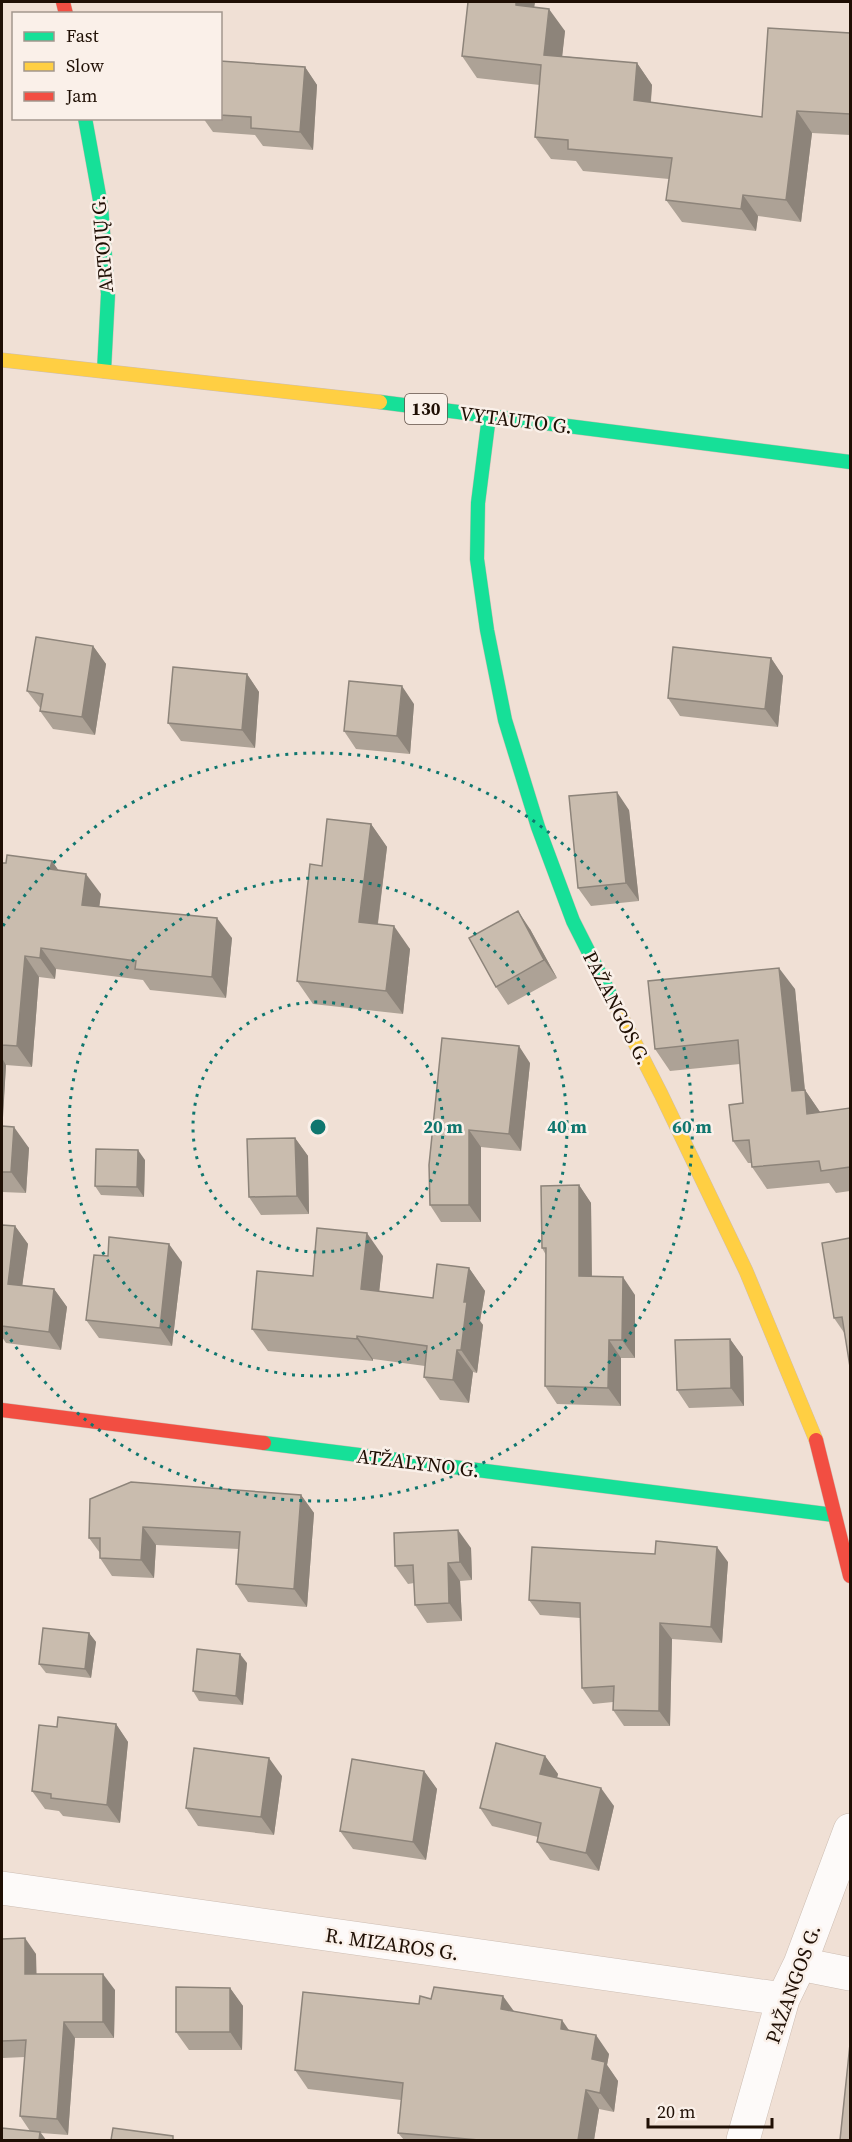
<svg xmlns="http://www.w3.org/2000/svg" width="852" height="2142" font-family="'Source Serif 4',serif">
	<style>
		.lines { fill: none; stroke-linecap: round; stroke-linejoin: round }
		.street-casing { stroke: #cdbdb2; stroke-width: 34 }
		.fast-casing { stroke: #cdbdb2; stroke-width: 15 }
		.slow-casing { stroke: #cdbdb2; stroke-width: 15 }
		.jam-casing { stroke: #cdbdb2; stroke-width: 15 }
		.street { stroke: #fdfaf9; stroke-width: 33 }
		.fast { stroke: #16e098; stroke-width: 14 }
		.slow { stroke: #ffcf43; stroke-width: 14 }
		.jam { stroke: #f24e42; stroke-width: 14 }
		.wall { fill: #ada296 }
		.shaded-wall { fill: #8d847a }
		.building { fill: #c9bcae; stroke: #8d847a; stroke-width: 1.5 }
		.ring { fill: none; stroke: #0f766e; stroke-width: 3; stroke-dasharray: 3 6 }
		.labels { text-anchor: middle; stroke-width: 5; stroke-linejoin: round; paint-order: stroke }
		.shield { fill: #faf0e9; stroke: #615249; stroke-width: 1.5 }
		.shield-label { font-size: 18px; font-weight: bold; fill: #1f0f04 }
		.street-label { font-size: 20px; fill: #1f0f04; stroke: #faf0e9 }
		.centre { fill: #0f766e; stroke: #faf0e9; stroke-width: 3 }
		.ring-label { font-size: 18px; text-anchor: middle; font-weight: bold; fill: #0f766e; stroke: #faf0e9; stroke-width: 5; stroke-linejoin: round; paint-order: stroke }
	</style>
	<rect width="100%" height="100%" fill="#f0e0d5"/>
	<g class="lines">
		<defs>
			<path id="street" d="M2,1888l781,111
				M800,1964l50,10
				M743,2140l40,-141 17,-35 50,-134"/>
			<path id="fast" d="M85,118l16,88 7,88 -4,77
				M380,402l470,60
				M489,416l-11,87 -1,56 10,71 18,90 33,107 35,94 42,83
				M264,1443l570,72"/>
			<path id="slow" d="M2,360l378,42
				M615,1004l46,90 85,177 70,169"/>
			<path id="jam" d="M63,2l3,12
				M2,1410l262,33
				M816,1440l34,136"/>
		</defs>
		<use href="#street" class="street-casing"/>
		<use href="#fast" class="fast-casing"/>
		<use href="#slow" class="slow-casing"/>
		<use href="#jam" class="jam-casing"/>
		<use href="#street" class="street"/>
		<use href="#fast" class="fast"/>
		<use href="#slow" class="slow"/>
		<use href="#jam" class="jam"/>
	</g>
	<path class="wall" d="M468,2h67l-1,5 31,24 -3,25 75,7 15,22 -1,17 111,15 88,-84v102l-38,-2 -11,89 -43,-6 -2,15 -74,-9 -16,-22 3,-21 -86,-8 -7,-10 -25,-2 -16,-22 5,-52 -63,-7 -15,-22z
		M220,61l85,6 12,18 -4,65 -50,-4 -8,-11 -42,-3 -10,-14h17z
		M93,646l13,18 -11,71 -42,-6 -13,-18 1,-2 -14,-18z
		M771,658l12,18 -5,51 -98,-11 -12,-18z
		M247,674l12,18 -4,56 -74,-7 -13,-18z
		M414,704l-4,50 -54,-5 -12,-18z
		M629,810l10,91 -48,5 -13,-18z
		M371,824l16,23 -9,77 32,25 -7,65 -90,-10 -16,-23 25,-115z
		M52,861l6,9 43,24 -2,12 133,32 -6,60 -76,-8 -7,-10 -87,-11 -1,10 -16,-2 -7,90 -26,-2 -4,61 27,22 -3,45 -24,-1v-329h4z
		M530,929l27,49 -49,27 -12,-18z
		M795,989l10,101 15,22 30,-4v83l-14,2 -7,-10 -62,6 -15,-22 -1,-4h-3l-15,-22 10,-38 -3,-39 -70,7 -15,-22z
		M530,1063l-9,88 -40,-4v75h-40l-11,-17 -1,-40z
		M295,1138l13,18 1,58 -48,1 -12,-18z
		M145,1160l-1,37 -43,-2 -6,-9z
		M579,1185l12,18 1,74 43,18v63h-14v48l-64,-2 -12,-18 1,-131 -4,-7z
		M2,1225l13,1 13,18 -6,42 32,3 13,18 -6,43 -55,-7 -4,-6z
		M850,1238l-5,96 -11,-16z
		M383,1256l-4,36 54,6 36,-30 16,23 -5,30 3,4 -6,48 -4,-1 -4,31 -29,-3 -16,-23 1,-11 -52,-7v2l-105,-10 -16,-22 61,-53z
		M182,1262l-10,84 -73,-8 -13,-18z
		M730,1339l13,18 1,49 -55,2 -12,-18z
		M301,1495l13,18 -7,94 -59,-5 -12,-18 3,-35 -83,-4 -2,33 -42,-2 -12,-18v-5l-11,-15z
		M471,1548l1,32 -12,1 2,40 -35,2 -12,-18 -1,-22 -6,1 -13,-18z
		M728,1562l-6,81 -50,-4 -2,87h-46l-11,-16v-8l-20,2 -11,-16 -2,-70 -40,-3 -11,-15z
		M89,1633l7,9 -5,36 -45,-5 -7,-9z
		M247,1663l-4,42 -44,-4 -6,-10z
		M116,1724l12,18 -8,81 -57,-7 -4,-5 -14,-2 -13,-18 25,-64z
		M545,1756l13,18 -1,4 57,28 -15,65 -49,-11 -13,-18 1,-5 -46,-11 -12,-18z
		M424,1771l13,18 -11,71 -73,-11 -13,-18z
		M282,1776l-8,59 -76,-9 -12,-18z
		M2,1939l34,15v20l79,16 -1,48h-39l-7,97 -27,-2 5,7h-7l-9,-9 -10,-15 5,-59 -22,1 -1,-3z
		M230,1988l13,18 -1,44h-53l-13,-18z
		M431,1999l83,12 55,19 40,24 -2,11 11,16 -4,31 -15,-3 -5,31h-190l-6,-7 3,-33 -93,-11 -13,-19 124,-66z"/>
	<path class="shaded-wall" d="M516,2h19l-4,25 -15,-22z
		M549,9l16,22 -5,45 -16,-21z
		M637,63l15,22 -3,36 -15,-21z
		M305,67l12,18 -4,65 -13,-18z
		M797,111l15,22 -11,89 -15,-22z
		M743,195l15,21 -2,15 -15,-22z
		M93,646l13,18 -11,71 -13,-18z
		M771,658l12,18 -5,51 -13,-18z
		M247,674l12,18 -4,56 -13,-18z
		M402,686l12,18 -4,50 -13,-18z
		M617,792l12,18 10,91 -13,-18z
		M371,824l16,23 -12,98 -16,-23z
		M52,861l14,20 -16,-12z
		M86,874l15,20 -4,31 -15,-20z
		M518,911l12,18 27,49 -13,-18z
		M217,918l15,20 -6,60 -14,-21z
		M394,926l16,23 -7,65 -17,-23z
		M41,948l15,21 -1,10 -15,-21z
		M25,956l14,21 -7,90 -15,-21z
		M779,968l16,21 12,124 -15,-22z
		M519,1046l11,17 -9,88 -12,-17z
		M2,1058l4,7 -4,70z
		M805,1090l15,22 2,24 -15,-22z
		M14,1127l15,21 -3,45 -15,-21z
		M469,1130l12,17v75l-12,-17z
		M295,1138l13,18 1,58 -12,-18z
		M138,1150l7,10 -1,37 -7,-10z
		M579,1185l12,18 1,91 -13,-18z
		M15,1226l13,18 -8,58 -12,-18z
		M367,1233l16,23 -6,56 -16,-23z
		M169,1244l13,18 -10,84 -12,-18z
		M469,1268l16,23 -5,30 3,4 -6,48 -16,-23 3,-48z
		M623,1277l12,18v63l-13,-18z
		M54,1289l13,18 -6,43 -12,-18z
		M357,1336l16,23v2l-16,-22z
		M730,1339l13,18 1,49 -13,-18z
		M609,1340l12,18v48l-13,-18z
		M457,1350l16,22 -4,31 -16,-23z
		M301,1495l13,18 -7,94 -13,-18z
		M143,1527l13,18 -2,33 -13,-18z
		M458,1530l13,18 1,32 -12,-18z
		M717,1547l11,15 -6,81 -11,-16z
		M448,1563l12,18 2,40 -13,-18z
		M660,1623l12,16 -2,87 -11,-15z
		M89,1633l7,9 -5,36 -6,-9z
		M240,1654l7,9 -4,42 -7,-9z
		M116,1724l12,18 -8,81 -13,-18z
		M545,1756l13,18 -5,18 -13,-18z
		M269,1758l13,18 -8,59 -13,-18z
		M424,1771l13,18 -11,71 -13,-18z
		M601,1788l13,18 -15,65 -13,-18z
		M25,1938l11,16 1,36 -12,-16z
		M103,1974l12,16 -1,48 -11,-16z
		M230,1988l13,18 -1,44 -12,-18z
		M503,1996l13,18 -15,-5z
		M562,2020l13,19 -14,-10z
		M64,2022l11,16 -7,97 -11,-16z
		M596,2035l13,19 -2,11 11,16 -4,31 -14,-19 -8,-34z
		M586,2090l13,19 -5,31h-16z
		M40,2132l6,8h-7z"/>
	<path class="building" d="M468,2h48v3l33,4 -5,46 93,8 -3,37 128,17 6,-89 82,5v81l-53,-3 -11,89 -43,-5 -2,14 -75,-9 6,-42 -104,-9v-9l-33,-3 6,-72 -79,-9z
		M220,61l85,6 -5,65 -49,-4v-11l-31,-2z
		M36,637l57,9 -11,71 -42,-6 3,-17 -16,-3z
		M673,647l98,11 -6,51 -97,-11z
		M173,667l74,7 -5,56 -74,-7z
		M349,681l53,5 -5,50 -53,-5z
		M617,792l9,91 -48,5 -9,-92z
		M327,819l44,5 -12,98 35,4 -8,65 -89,-10 13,-117 12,2z
		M7,855l45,6 -2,8 36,5 -4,31 135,13 -5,59 -77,-8 1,-8 -95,-13 -1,10 -15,-2 -8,90 -15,-1v-182h4z
		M518,911l26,49 -48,27 -27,-49z
		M779,968l13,123 13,-1 2,24 43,-6v59l-29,4 -2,-10 -67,6 -3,-27 -16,1 -4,-36 14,-2 -5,-63 -83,9 -7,-68z
		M442,1038l77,8 -10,88 -40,-4v75h-39l-1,-40z
		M2,1126l12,1 -3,45h-9z
		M295,1138l2,58 -48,1 -2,-58z
		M96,1149l42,1 -1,37 -42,-1z
		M579,1185v91l44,1 -1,63h-13l-1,48 -63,-2 1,-138h-4l-1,-62z
		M2,1225l13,1 -7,58 46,5 -5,43 -47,-6z
		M317,1228l50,5 -6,56 72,9 4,-34 32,4 -5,34h3l-6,48h-4l-4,30 -29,-3 3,-31 -70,-10v3l-105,-10 5,-58 56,5z
		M109,1237l60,7 -9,84 -74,-8 8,-65 14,1z
		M850,1238v129l-8,-50 -8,1 -12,-75z
		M730,1339l1,49 -54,2 -2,-50z
		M131,1482l170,13 -7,94 -58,-5 4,-52 -97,-5 -2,33 -41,-2v-20h-11l1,-39z
		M458,1530l2,32 -12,1 1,40 -34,2 -2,-40 -18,1 -1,-33z
		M656,1541l61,6 -6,80 -51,-4 -1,88 -46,-1 1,-24 -32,2 -2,-85 -51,-3 3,-53 123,7z
		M43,1628l46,5 -4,36 -46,-5z
		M197,1649l43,5 -4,42 -43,-5z
		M58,1717l58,7 -9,81 -56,-7v-4l-19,-3 7,-66 18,2z
		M496,1743l49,13 -5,18 61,14 -15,65 -49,-11 4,-19 -61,-15z
		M194,1748l75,10 -8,59 -75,-9z
		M352,1759l72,12 -11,71 -73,-11z
		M25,1938v36h78v48h-39l-7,97 -37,-3 6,-76 -24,1v-102z
		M176,1987l54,1v44h-54z
		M434,1987l69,9 -2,13 61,11 -1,9 35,6 -4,24 13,3 -5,31 -14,-3 -8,50h-99l-81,-7 5,-50 -108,-13 8,-78 116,12 1,-8 11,3z
		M850,2044v96h-10z
		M2,2128l38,4 -1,8h-37z
		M113,2128l60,8v4h-62z"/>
	<g class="ring">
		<circle cx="318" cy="1127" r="125"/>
		<circle cx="318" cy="1127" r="249"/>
		<path d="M3 926A374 374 0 1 1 3 1328"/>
	</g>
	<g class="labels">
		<rect class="shield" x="405" y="394" width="42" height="30" rx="4.5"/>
		<g class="shield-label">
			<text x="426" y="415">130</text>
		</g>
		<g class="street-label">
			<text transform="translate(102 244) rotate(-95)" y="7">ARTOJŲ G.</text>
			<text transform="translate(516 420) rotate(7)" y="7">VYTAUTO G.</text>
			<text transform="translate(617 1008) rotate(63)" y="7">PAŽANGOS G.</text>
			<text transform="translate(418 1463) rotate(7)" y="7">ATŽALYNO G.</text>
			<text transform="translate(392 1944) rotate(8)" y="7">R. MIZAROS G.</text>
			<text transform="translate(793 1984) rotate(-70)" y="7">PAŽANGOS G.</text>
		</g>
	</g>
	<circle cx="318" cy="1127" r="9" class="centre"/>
	<g class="ring-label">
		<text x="443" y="1133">20 m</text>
		<text x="567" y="1133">40 m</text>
		<text x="692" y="1133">60 m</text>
	</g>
	<rect width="852" height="2142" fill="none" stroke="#1f0f04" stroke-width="6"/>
	<rect x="12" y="12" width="210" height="108" fill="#faf0e9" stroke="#a2968d" stroke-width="1.5"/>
	<rect x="24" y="32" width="30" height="9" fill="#16e098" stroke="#a2968d" stroke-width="1.5"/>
	<text x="66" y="42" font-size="18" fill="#1f0f04">Fast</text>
	<rect x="24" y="62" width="30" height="9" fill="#ffcf43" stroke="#a2968d" stroke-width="1.5"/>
	<text x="66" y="72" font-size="18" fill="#1f0f04">Slow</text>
	<rect x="24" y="92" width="30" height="9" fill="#f24e42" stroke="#a2968d" stroke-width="1.5"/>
	<text x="66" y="102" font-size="18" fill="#1f0f04">Jam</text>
	<path d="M648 2118v9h124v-9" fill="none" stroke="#1f0f04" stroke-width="3"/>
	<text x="657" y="2118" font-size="18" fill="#1f0f04" stroke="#faf0e9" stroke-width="4.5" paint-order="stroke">20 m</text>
</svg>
